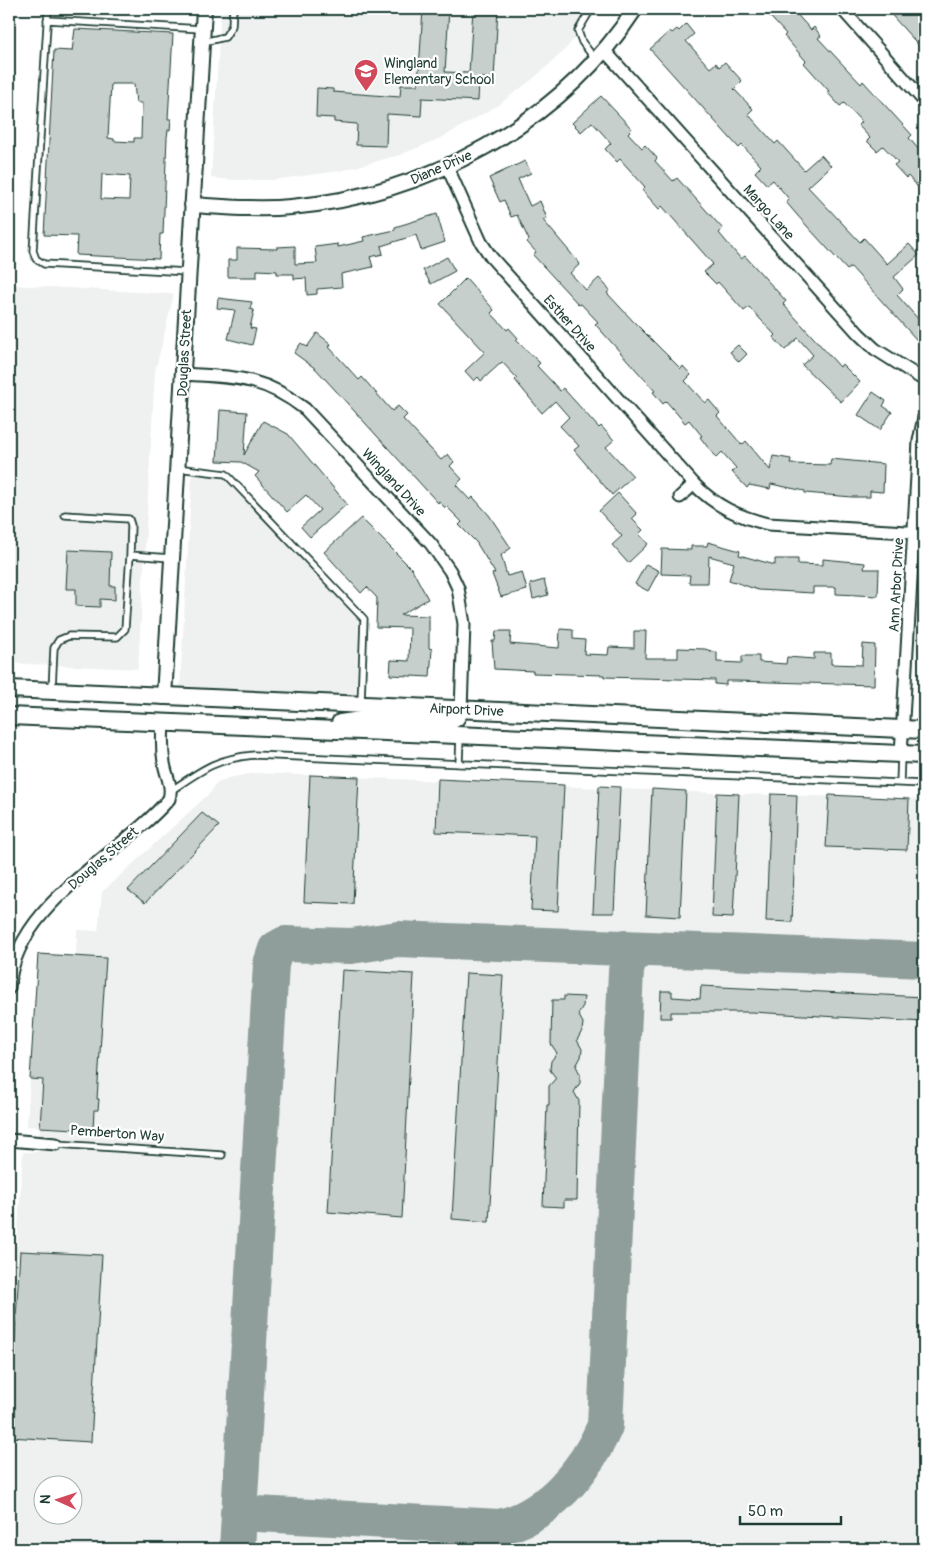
<svg xmlns="http://www.w3.org/2000/svg" width="933" height="1558" font-family="Pangolin,sans-serif">
	<style>
		.built { fill: #eef1f0; fill-rule: evenodd }
		.lines { fill: none; stroke-linecap: round; stroke-linejoin: round }
		.taxiway { stroke: #8f9e9a; stroke-width: 36 }
		.building { fill: #c7cfcc; stroke: #1f3d34; fill-rule: evenodd }
		.service-casing { stroke: #1f3d34; stroke-width: 9 }
		.minor-casing { stroke: #1f3d34; stroke-width: 15 }
		.tertiary-casing { stroke: #1f3d34; stroke-width: 18 }
		.secondary-casing { stroke: #1f3d34; stroke-width: 20 }
		.service { stroke: #fff; stroke-width: 5.5 }
		.minor { stroke: #fff; stroke-width: 11 }
		.tertiary { stroke: #fff; stroke-width: 14 }
		.secondary { stroke: #fff; stroke-width: 16 }
		.labels { text-anchor: middle; stroke-width: 4.5; stroke-linejoin: round; paint-order: stroke }
		.poi-label { font-size: 14px; fill: #1f3d34; stroke: #fff; text-anchor: start }
		.street-label { font-size: 14px; fill: #1f3d34; stroke: #fff }
	</style>
	<rect width="100%" height="100%" fill="#fff"/>
	<filter id="ink" filterUnits="userSpaceOnUse"><feTurbulence type="fractalNoise" baseFrequency=".02" numOctaves="2"/><feDisplacementMap in="SourceGraphic" scale="10" xChannelSelector="R" yChannelSelector="G"/><feConvolveMatrix kernelMatrix="1 2 1 2 8 2 1 2 1" color-interpolation-filters="sRGB"/></filter>
	<g filter="url(#ink)">
		<path class="built" d="M221,9h379l-38,44 -28,25 -37,28 -54,31 -43,18 -60,16 -68,9h-39l-22,-2z
			M13,285l161,9 -19,78 -17,297 -129,-6v-302z
			M192,475l35,3 128,134 4,7 -3,76 -176,-8z
			M255,773l484,21 185,5v750h-915v-303h8l6,-94h15l2,-25 -13,-1 11,-172 38,2 1,-26 21,1 4,-39 110,-101 2,-6 14,-7zM42,1486h30v30h-30z"/>
		<g class="lines">
			<path class="taxiway" d="M238,1513l262,14c48,-11 86,-57 105,-101l21,-455 3,-13 13,-9
				M237,1549l34,-585 5,-15 9,-5 66,2 47,-7 526,21"/>
		</g>
		<path class="building" d="M423,9h26l-4,63 24,1 4,-64h25l-4,69h-15l-1,23 -56,-3 -1,18 -34,-2 -1,32 -30,-1 1,-21 -23,-2v-4l-18,-1 1,-29 16,1v3l67,5 1,-12h17z
			M763,9h29l19,21 3,-3 7,9 -3,2 43,46 2,-3 49,54 -3,3 15,18v38l-16,-18 -2,2 -12,-13 4,-3 -15,-16 -6,5 -10,-10 3,-3 -12,-13 4,-3 -18,-19 -4,3 -13,-14 2,-1 -25,-28 2,-2 -22,-25 2,-2z
			M887,9h37v42l-29,-32z
			M686,24l8,10 -8,7 24,27 6,-5 3,4 6,-5 17,19 -8,8 19,20 -5,5 27,30 3,-3 26,29 17,-15 10,11 -23,21 52,55 4,-4 23,26 22,-20 10,11 -25,22 9,12 -6,6 22,25 5,-5v33l-73,-81 -4,3 -50,-55 -11,-13 3,-3 -16,-19 -6,5 -12,-13 6,-6 -19,-21 -3,3 -89,-99 20,-18 2,2 5,-4 2,2z
			M75,29l98,5 -5,85h3l-1,11h-2l-1,7 -4,97h-3l-1,25 -83,-4 1,-19 -33,-1 10,-185 18,1zM111,84h23l2,19h6l-1,35h-7v4l-20,-1v-2l-6,-1zM102,174l28,2 -1,24 -28,-1z
			M601,96l31,33 -4,4 14,15 3,-3 12,13 -2,3 18,20 4,-3 46,51 -4,4 22,26 4,-3 41,45 -3,3 57,63 2,-3 18,18 -19,20 -39,-37 11,-10 -15,-17 -13,12 -12,-13 2,-2 -26,-28 -5,4 -26,-29 -2,2 -12,-12 9,-8 -51,-58 -3,3 -17,-19 3,-3 -25,-28 -3,3 -12,-13 6,-6 -19,-21 -11,10 -9,-9z
			M525,161l6,12 -13,6 12,27 10,-5 7,17 -4,2 37,44 -10,9 16,17 13,-12 11,12 -3,3 26,28 48,48 2,-3 8,9 -6,6 20,22 4,-3 11,13 -3,3 25,29 4,-4 24,29 3,-14 18,3 -1,5 40,1 1,-6 53,5 -1,28 -13,-1v6h-18l-47,-4v-2l-34,-7 -1,5 -21,-4 -2,3 -15,-16 4,-4 -14,-16 -6,6 -16,-21 2,-1 -13,-16 -4,3 -19,-22 -3,3 -10,-12 2,-1 -60,-67 3,-2 -17,-18 -2,1 -46,-50 3,-3 -9,-10 2,-2 -12,-25 -6,2 -7,-17 -4,2 -11,-24z
			M437,214l8,28 -24,8 -5,-15 -35,11 2,8 -13,3 3,10 -32,7 1,13 -25,2v5l-10,1 -1,-17 -12,1v-5h-17v-3l-20,-1v7h-29v-17h9v-12l40,1v-2l18,-1v18l22,-1 -2,-16 23,-3v3l26,-6 -1,-4 32,-7v-3z
			M447,257l8,14 -24,13 -8,-14z
			M466,278l28,32 -3,3 16,17 2,-2 9,10 -2,2 24,23 -3,3 16,17 7,8 3,-3 36,40 2,-2 13,14 -8,7 27,29 -21,19 -38,-45 5,-4 -19,-20 9,-9 -14,-16 -13,12 -27,-33 2,-2 -15,-16 -21,19 -3,-4 -4,4 -9,-10 20,-19 -45,-48z
			M218,298l34,4 -2,7 4,1 -4,18 6,1 -4,16 -24,-6 7,-29 -18,-2z
			M317,333l14,11 -2,3 30,33 3,-3 30,34 6,-5 9,9 -4,4 38,41 7,-6 6,8 -4,4 12,13 -6,6 14,15 3,-3 16,18 22,33 -10,7 6,21 15,-4 5,18 -26,7 -9,-23 3,-1 -19,-31 -17,-17 3,-3 -16,-16 -1,2 -6,-7 -1,2 -122,-134 -22,-16 7,-10 6,4z
			M738,345l9,9 -8,8 -9,-10z
			M873,392l13,9 -3,5 9,6 -12,18 -22,-15z
			M220,410l27,2 -3,43 19,-34 25,13 59,70 -37,33 -9,-10 19,-17 -14,-15 -19,17 -32,-36 4,-4 -18,-10 -24,-1z
			M618,493l19,21 -5,5 11,11 -4,4 9,10 -20,19 -16,-18 10,-9 -23,-25z
			M361,518l51,51 16,30 -28,16 29,1v32l3,1 -2,28 -40,-2 1,-15 18,1 1,-33 -34,-1 1,-29 -10,-11 -6,6 -37,-41z
			M708,542l32,9 -1,4 36,10v-6h23v5l25,1v-6l42,4 -1,6h15l-1,27 -42,-2v-7h-23v6l-55,-3 -29,-10 5,-17 -25,-7 -1,27h-19l1,-8 -29,-1 1,-25 29,1v-4h16z
			M68,550l43,2 -1,34h5v14l-15,-1v8l-24,-1v-17h-10z
			M646,564l13,7 -11,20 -13,-7z
			M544,580l4,15 -15,4 -3,-15z
			M560,629l13,1v9l12,1 -1,14 24,1 1,-8 25,1v-17h12l-1,27h33v-10l27,1 12,4v9l25,1v-7h17v6l27,2 1,-7 27,2v-6h17v11l31,1 1,-21 12,1 -1,40 -138,-4h-10v4l-11,-1v-4l-111,-3v-2l-71,-2v-2l-39,-2 -2,-28h3l1,-10h15l-1,13 49,4z
			M310,775l49,2 -6,127 -49,-2z
			M438,779l126,6 -6,126 -27,-1 4,-74 -99,-4z
			M599,786l21,1 -6,126h-21z
			M652,789l34,2 -6,126 -34,-2z
			M717,793l22,1 -6,124 -21,-1z
			M771,794l26,1 -5,127 -26,-1z
			M829,795l80,4 -2,51 -81,-3z
			M202,813l17,13 -74,77 -17,-13z
			M38,954l68,4 -9,141h2l-1,11h-4l-1,20 -53,-3 3,-47 -13,-1z
			M342,970l72,4 -12,244 -74,-6z
			M466,973l37,2 -14,247 -37,-3z
			M701,986l223,11v25l-172,-10h-81v6h-11l1,-27h11v6l28,2z
			M564,996l20,1 -1,9 -5,8 5,9 -1,8 -5,9 5,9 -1,8 -5,9 4,8v9l-6,9 5,9 -2,99h-13v7l-21,-1 4,-101h2v-19l7,-8 -6,-8 1,-9 6,-8 -6,-9 1,-44h12z
			M20,1251l82,4 -11,187 -82,-5z"/>
		<g class="lines">
			<defs>
				<path id="service" d="M48,9l-15,242 3,8 8,5 144,8
					M591,9l-13,22 4,11 13,17
					M47,20l155,9
					M203,42l22,-5 7,-11 1,-17
					M177,468l49,6 138,145 -3,84
					M65,515l64,4 2,6 -1,30
					M52,689l2,-41 5,-8 10,-4 48,1 8,-8 5,-74 41,3
					M459,764l1,-28
					M900,783l1,-28
					M172,790c31,-21 43,-31 82,-35l670,29
					M56,1144l166,11"/>
				<path id="minor" d="M842,9l82,92
					M604,50l255,284 16,15 49,31
					M447,166l34,76 10,15 203,227c21,22 45,33 74,40l156,9
					M183,374c51,3 80,2 122,35l126,135 19,27 8,17 6,36 -3,86
					M680,497l14,-13
					M901,754l18,-313 5,-24
					M9,988c6,-85 110,-131 160,-189 4,-13 -3,-23 -5,-36 -2,-13 -2,-26 -1,-40
					M9,1140l47,4"/>
				<path id="tertiary" d="M192,205c33,2 66,5 99,2 135,-12 269,-83 344,-198
					M164,697l40,-688"/>
				<g id="secondary">
					<path id="s1" d="M9,689l915,41"/>
					<path d="M9,716l915,39"/>
					<path d="M340,723l29,-4 79,3 8,-4 5,-8"/>
				</g>
			</defs>
			<use href="#service" class="service-casing"/>
			<use href="#minor" class="minor-casing"/>
			<use href="#tertiary" class="tertiary-casing"/>
			<use href="#secondary" class="secondary-casing"/>
			<use href="#service" class="service"/>
			<use href="#minor" class="minor"/>
			<use href="#tertiary" class="tertiary"/>
			<use href="#secondary" class="secondary"/>
		</g>
	</g>
	<defs>
		<symbol id="school-pin" viewBox="-11 -11 22 30"><path d="M0 17L-7.5 6A9.5 9.5 0 1 1 7.5 6Z" fill="#d1495b" stroke="#fff"/><path d="M0-5L7-2L0 1L-7-2ZM-4 1L0 2.5L4 1V4Q0 6-4 4Z" fill="#fff"/></symbol>
	</defs>
	<g fill-rule="evenodd">
		<use href="#school-pin" x="352" y="57" width="28" height="38"/>
	</g>
	<g class="labels">
		<g class="poi-label">
			<text x="384" y="68">Wingland<tspan x="384" dy="16">Elementary School</tspan></text>
		</g>
		<g class="street-label">
			<text transform="translate(441 167) rotate(-24)" y="5">Diane Drive</text>
			<text transform="translate(769 212) rotate(48)" y="5">Margo Lane</text>
			<text transform="translate(570 323) rotate(48)" y="5">Esther Drive</text>
			<text transform="translate(184 353) rotate(-87)" y="5">Douglas Street</text>
			<text transform="translate(394 482) rotate(47)" y="5">Wingland Drive</text>
			<text transform="translate(896 585) rotate(-87)" y="5">Ann Arbor Drive</text>
			<text dy="5" stroke="none"><textPath href="#s1" startOffset="458">Airport Drive</textPath></text>
			<text transform="translate(103 858) rotate(-41)" y="5">Douglas Street</text>
			<text transform="translate(117 1133) rotate(4)" y="5">Pemberton Way</text>
		</g>
	</g>
	<rect width="933" height="1558" fill="none" stroke="#fff" stroke-width="30"/>
	<rect x="15" y="15" width="903" height="1528" fill="none" stroke="#1f3d34" stroke-width="2" filter="url(#ink)"/>
	<g transform="translate(58 1500) rotate(273)"><circle r="24" fill="#ffffff" stroke="#a5b1ae"/>
	<path d="M0-4L9 19L0 12L-9 19Z" fill="#d1495b"/>
	<text y="-8" font-size="14" font-weight="bold" text-anchor="middle" fill="#1f3d34">N</text>
	</g>
	<path d="M740 1516v8h101v-8" fill="none" stroke="#1f3d34" stroke-width="2.5"/>
	<text x="748" y="1516" font-size="15" fill="#1f3d34" stroke="#ffffff" stroke-width="4" paint-order="stroke">50 m</text>
</svg>
